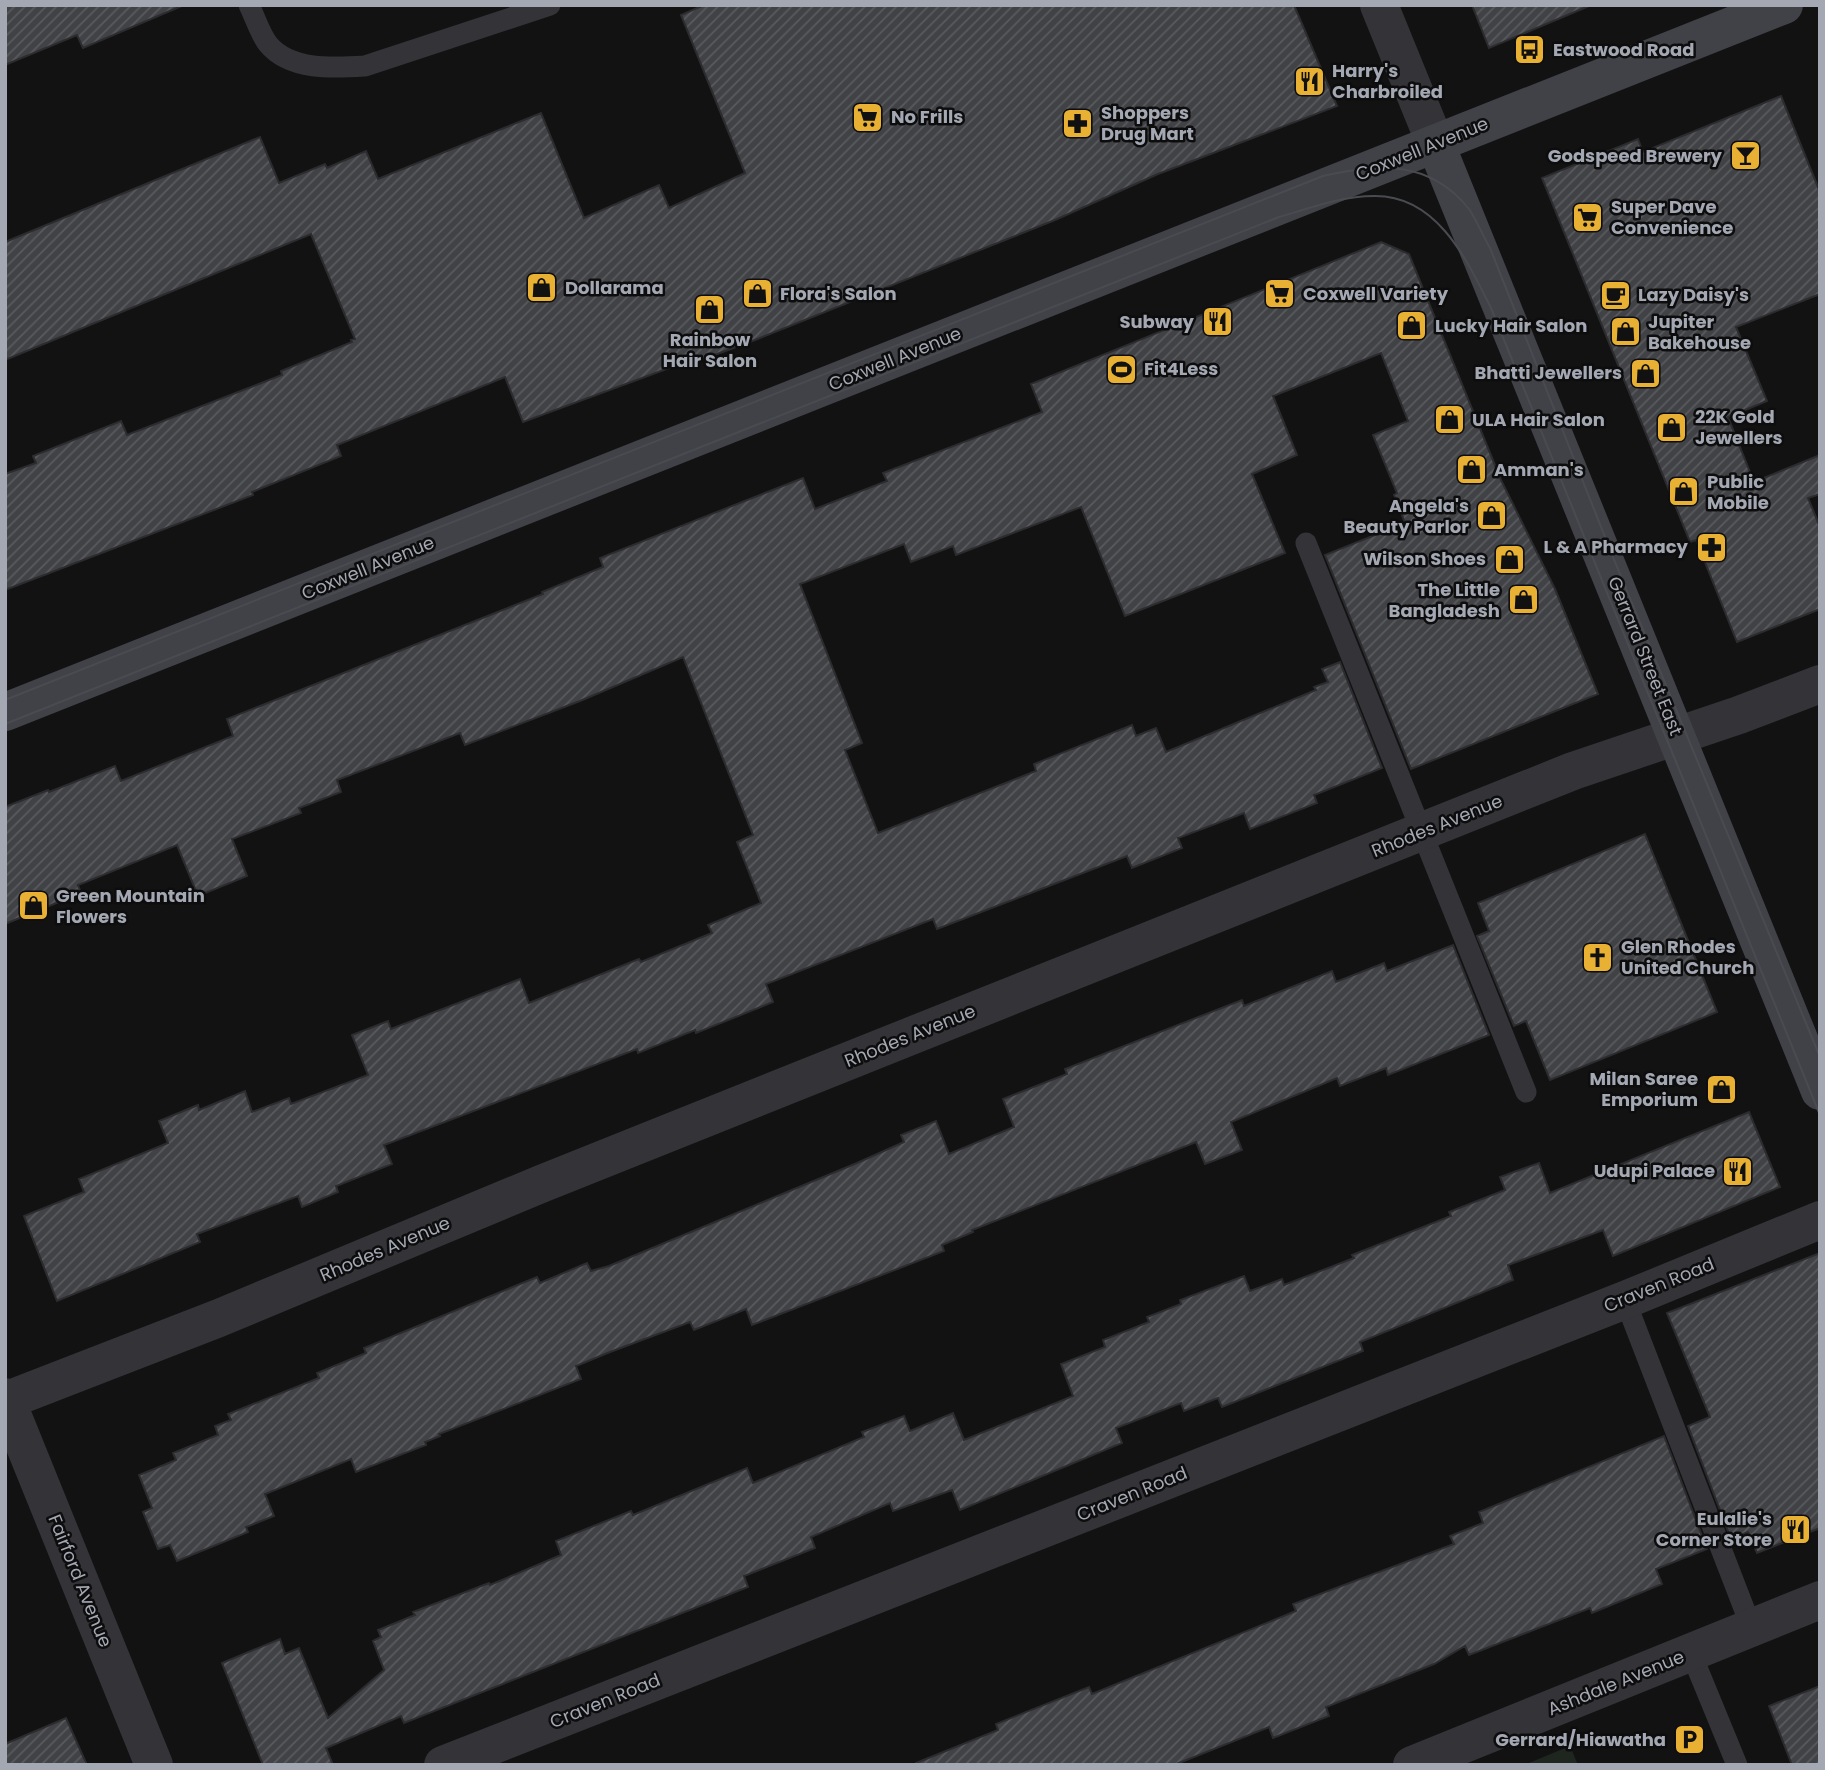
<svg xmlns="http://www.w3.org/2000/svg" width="1825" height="1770" font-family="Poppins,sans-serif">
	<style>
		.green { fill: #1e261f }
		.building { fill: url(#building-hatch); stroke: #2c2c2f; stroke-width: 2 }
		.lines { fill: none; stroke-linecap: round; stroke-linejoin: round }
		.lane { stroke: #333338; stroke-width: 21 }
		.street { stroke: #333338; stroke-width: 38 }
		.secondary { stroke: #414248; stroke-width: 38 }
		.tram { stroke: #4a4b51; stroke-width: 2 }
		.labels { text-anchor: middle; stroke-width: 5; stroke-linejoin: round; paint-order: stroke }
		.poi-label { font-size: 18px; font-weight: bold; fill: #a4a8b3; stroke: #0d0d0e; text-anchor: start }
		.street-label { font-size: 18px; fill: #a4a8b3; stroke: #0d0d0e }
	</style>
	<defs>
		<pattern id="building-hatch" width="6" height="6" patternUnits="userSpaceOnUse" patternTransform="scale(1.75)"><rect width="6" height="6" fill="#414246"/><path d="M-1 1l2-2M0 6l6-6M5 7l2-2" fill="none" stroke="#595a5e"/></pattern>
	</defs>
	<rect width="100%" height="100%" fill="#121213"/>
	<path class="green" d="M1570,1746l8,19h-54z"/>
	<path class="building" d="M5,5h179l-101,43 -6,-13 -72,30z
		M704,5h590l43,101 -179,68 -103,46 -300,120 -73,27 -2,-3 -157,58 -18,-45 -168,68 4,11 -89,36 1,3 -248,95v-116l31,-11 -3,-7 88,-35 6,14 155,-60 -1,-4 71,-29 -1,-2 4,-1 -44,-105 -306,126v-118l255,-105 19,46 46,-19 2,4 39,-17 12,28 163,-66 43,105 75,-33 10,23 76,-35 -64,-158z
		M1472,5h117v1l-100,42z
		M1781,96l39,96v102l-84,33 31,74 -39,16 26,65 66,-27v39l-12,4 12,29v82l-83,33 -41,-102 -6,2 -148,-364 96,-39 5,13z
		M1381,242l28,12 92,226 54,109 43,105 -187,75 -86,-214 80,-32 -11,-28 3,-2 -24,-58 35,-14 -27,-68 -108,43 24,59 -45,19 33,79 -160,63 -44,-109 -125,48 -3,-9 -42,16 -7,-18 -104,40 62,159 -17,7 33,83 158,-62 -2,-7 98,-39 4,11 20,-8 10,24 150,-62 -2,-3 14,-5 -6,-13 18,-7 42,106 -68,27 3,8 -67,26 -6,-16 -66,25 4,10 -50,20 -5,-12 -190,73 -4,-10 -167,65 7,18 -77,31 -1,-3 -57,23 -1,-4 -253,96 8,19 -56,22 2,6 -36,15 -4,-11 -101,38 3,8 -143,59 -33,-85 60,-24 -5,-13 89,-36 -9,-22 39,-16 1,5 46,-19 7,21 37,-14 2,6 77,-29 -16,-40 36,-14 3,8 129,-50 9,24 110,-44 2,3 71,-29 -4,-8 53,-22 -24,-61 16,-7 -70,-178 -103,44 -115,44 -5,-12 -123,47 4,12 -42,16 2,5 -69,26 15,37 -49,20 -21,-51 -99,40 3,8 -76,31v-117l43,-17 1,2 66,-26 6,15 112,-45 -6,-17 316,-125 -1,-2 61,-25 -3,-9 203,-80 12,31 72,-28 -4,-8 159,-61 -11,-28z
		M1645,834l72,178 -167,68 -24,-59 -12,5 -37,-90 12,-5 -11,-28z
		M1453,945l36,90 -101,40 -2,-7 -46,18 -3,-8 -106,44 11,28 -37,14 -9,-22 -224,88 1,2 -31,13 2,6 -192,74 -6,-16 -52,21 -4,-8 -80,30 -34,14 5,13 -142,55 1,2 -15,6 1,3 -70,27 -5,-13 -86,35 9,22 -28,11 2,5 -71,29 -7,-16 -12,4 -15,-37 9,-4 -13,-33 37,-15 -3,-7 45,-18 -3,-9 16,-6 -3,-6 91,-36 -2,-5 49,-20 -2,-5 173,-71 3,6 47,-20 4,8 18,-5 248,-103 47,-21 -3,-7 35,-14 13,33 65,-27 -11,-28 64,-25 -2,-5 177,-69 2,6 88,-35 4,11 48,-19 3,8z
		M1749,1112l31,75 -167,69 -10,-26 -95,35 5,15 -153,62 3,9 -141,56 -4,-9 -34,13 -3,-8 -65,25 6,15 -162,67 -8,-20 -59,21 -3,-8 -79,34 4,11 -71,28 4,11 -344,136 -3,-7 -75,32 7,17h-70l-41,-102 58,-24 5,15 14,-6 29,70 56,-48 -11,-29 8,-4 -3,-7 37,-15 -2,-3 76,-29 1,2 71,-30 -5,-14 75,-30 2,4 114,-47 6,15 111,-46 -2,-5 42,-16 6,15 43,-18 11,27 109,-44 -12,-32 44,-17 -2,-7 46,-18 -2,-5 34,-13 -1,-4 64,-24 6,15 32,-12 2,6 70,-27 -2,-3 99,-39 -2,-4 56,-22 -5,-13 39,-14 11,30z
		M1820,1253v275l-63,25 -9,-21 -17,7 -43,-113 22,-9 -43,-104z
		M1664,1436l43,113 -51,20 6,15 -70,29 -2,-5 -121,47 -4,-9 -31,18 -108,43 3,9 -56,22 -4,-11 -95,38h-258v-2l82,-33 -2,-6 93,-37 3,7 204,-83 -3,-7 161,-60 -4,-8 33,-13 -4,-11z
		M1820,1686v79h-28l-23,-59z
		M66,1718l21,47h-82v-21z"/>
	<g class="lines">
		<path class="lane" d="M249,5c6,12 11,29 19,39 22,27 66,24 97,22l185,-61
			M1306,543l220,549
			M1625,1300l127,329
			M1691,1653l46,112"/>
		<path class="street" d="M1379,5l57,140
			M5,1397l149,368
			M5,1401l214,-83 322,-134 1032,-413 166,-56 81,-31
			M443,1765l1182,-465 195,-80
			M1412,1765l408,-165"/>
		<path class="secondary" d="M1436,145l384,946
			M5,712l1779,-707"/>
		<path class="tram" d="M5,700l1318,-524c56,-12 106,-17 146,33 8,12 14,27 21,39l125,314 205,495
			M5,724l1274,-507c31,-9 63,-21 95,-21 63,-1 93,64 117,112l329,807"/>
	</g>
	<defs>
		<symbol id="bus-square" viewBox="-11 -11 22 22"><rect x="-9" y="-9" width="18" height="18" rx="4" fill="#e9b134" stroke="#0d0d0e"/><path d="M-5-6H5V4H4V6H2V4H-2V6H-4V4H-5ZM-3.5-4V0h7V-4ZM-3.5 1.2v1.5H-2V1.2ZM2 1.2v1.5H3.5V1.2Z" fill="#111"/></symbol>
		<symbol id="restaurant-square" viewBox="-11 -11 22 22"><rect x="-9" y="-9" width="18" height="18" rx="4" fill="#e9b134" stroke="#0d0d0e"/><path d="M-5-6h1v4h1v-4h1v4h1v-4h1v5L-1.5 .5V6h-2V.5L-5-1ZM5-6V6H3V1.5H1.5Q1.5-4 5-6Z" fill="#111"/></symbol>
		<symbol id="supermarket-square" viewBox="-11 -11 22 22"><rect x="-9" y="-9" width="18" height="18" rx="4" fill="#e9b134" stroke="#0d0d0e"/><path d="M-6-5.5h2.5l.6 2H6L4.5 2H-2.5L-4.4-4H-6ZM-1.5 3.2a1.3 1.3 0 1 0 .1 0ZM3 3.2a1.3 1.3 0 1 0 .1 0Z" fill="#111"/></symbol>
		<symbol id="pharmacy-square" viewBox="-11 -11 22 22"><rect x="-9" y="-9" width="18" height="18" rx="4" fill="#e9b134" stroke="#0d0d0e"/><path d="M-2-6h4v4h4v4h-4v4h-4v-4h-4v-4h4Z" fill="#111"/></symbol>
		<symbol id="bar-square" viewBox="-11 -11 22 22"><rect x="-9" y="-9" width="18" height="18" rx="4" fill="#e9b134" stroke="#0d0d0e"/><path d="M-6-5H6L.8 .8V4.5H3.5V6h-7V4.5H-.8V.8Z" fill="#111"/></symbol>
		<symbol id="shop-square" viewBox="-11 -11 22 22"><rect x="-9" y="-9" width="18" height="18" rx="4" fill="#e9b134" stroke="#0d0d0e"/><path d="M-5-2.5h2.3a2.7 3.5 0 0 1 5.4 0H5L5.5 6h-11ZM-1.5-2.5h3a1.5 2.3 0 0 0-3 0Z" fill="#111"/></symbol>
		<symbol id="cafe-square" viewBox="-11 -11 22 22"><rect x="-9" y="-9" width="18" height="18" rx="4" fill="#e9b134" stroke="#0d0d0e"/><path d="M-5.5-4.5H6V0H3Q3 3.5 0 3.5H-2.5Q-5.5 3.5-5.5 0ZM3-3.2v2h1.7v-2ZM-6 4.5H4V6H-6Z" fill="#111"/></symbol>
		<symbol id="stadium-square" viewBox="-11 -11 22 22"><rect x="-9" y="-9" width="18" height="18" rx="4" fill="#e9b134" stroke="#0d0d0e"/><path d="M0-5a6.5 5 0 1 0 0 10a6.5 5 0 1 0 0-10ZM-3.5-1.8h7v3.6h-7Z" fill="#111"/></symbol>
		<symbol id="church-square" viewBox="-11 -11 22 22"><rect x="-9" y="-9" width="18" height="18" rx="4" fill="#e9b134" stroke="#0d0d0e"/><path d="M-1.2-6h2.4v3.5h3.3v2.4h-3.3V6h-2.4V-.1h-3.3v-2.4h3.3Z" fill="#111"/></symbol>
		<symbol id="parking-square" viewBox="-11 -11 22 22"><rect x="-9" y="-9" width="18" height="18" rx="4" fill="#e9b134" stroke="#0d0d0e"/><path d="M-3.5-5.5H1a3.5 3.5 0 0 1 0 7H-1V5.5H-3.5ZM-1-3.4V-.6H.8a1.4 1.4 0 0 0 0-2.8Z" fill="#111"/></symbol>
	</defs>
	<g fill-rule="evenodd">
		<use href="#bus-square" x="1512" y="32" width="35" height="35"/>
		<use href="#restaurant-square" x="1292" y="64" width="35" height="35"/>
		<use href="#supermarket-square" x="850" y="100" width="35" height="35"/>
		<use href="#pharmacy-square" x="1060" y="106" width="35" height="35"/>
		<use href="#bar-square" x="1728" y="138" width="35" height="35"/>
		<use href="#supermarket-square" x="1570" y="200" width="35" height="35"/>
		<use href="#shop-square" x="524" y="270" width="35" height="35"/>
		<use href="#shop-square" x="740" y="276" width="35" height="35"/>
		<use href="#supermarket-square" x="1262" y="276" width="35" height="35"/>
		<use href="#cafe-square" x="1598" y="278" width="35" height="35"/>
		<use href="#shop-square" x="692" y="292" width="35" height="35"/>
		<use href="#restaurant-square" x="1200" y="304" width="35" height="35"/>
		<use href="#shop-square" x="1394" y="308" width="35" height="35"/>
		<use href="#shop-square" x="1608" y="314" width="35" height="35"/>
		<use href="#stadium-square" x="1104" y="352" width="35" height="35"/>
		<use href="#shop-square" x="1628" y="356" width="35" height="35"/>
		<use href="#shop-square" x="1432" y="402" width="35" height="35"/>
		<use href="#shop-square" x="1654" y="410" width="35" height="35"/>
		<use href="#shop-square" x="1454" y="452" width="35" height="35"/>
		<use href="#shop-square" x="1666" y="474" width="35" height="35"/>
		<use href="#shop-square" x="1474" y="498" width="35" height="35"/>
		<use href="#pharmacy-square" x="1694" y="530" width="35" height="35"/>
		<use href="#shop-square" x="1492" y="542" width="35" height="35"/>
		<use href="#shop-square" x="1506" y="582" width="35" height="35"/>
		<use href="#shop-square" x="16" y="888" width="35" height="35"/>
		<use href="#church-square" x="1580" y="940" width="35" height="35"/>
		<use href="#shop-square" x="1704" y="1072" width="35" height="35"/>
		<use href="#restaurant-square" x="1720" y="1154" width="35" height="35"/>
		<use href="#restaurant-square" x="1778" y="1512" width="35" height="35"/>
		<use href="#parking-square" x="1672" y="1722" width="35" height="35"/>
	</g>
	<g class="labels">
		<g class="poi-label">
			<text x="1553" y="56">Eastwood Road</text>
			<text x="1332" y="77">Harry's<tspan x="1332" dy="21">Charbroiled</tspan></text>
			<text x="1101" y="119">Shoppers<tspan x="1101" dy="21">Drug Mart</tspan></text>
			<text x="891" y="123">No Frills</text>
			<text x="1722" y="162" text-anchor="end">Godspeed Brewery</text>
			<text x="1611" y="213">Super Dave<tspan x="1611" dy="21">Convenience</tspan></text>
			<text x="565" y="294">Dollarama</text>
			<text x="780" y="300">Flora's Salon</text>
			<text x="1303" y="300">Coxwell Variety</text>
			<text x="1638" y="301">Lazy Daisy's</text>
			<text x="1194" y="328" text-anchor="end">Subway</text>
			<text x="1648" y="328">Jupiter<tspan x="1648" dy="21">Bakehouse</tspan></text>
			<text x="1435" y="332">Lucky Hair Salon</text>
			<text x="710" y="346" text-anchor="middle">Rainbow<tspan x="710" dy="21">Hair Salon</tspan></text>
			<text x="1144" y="375">Fit4Less</text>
			<text x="1622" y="379" text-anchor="end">Bhatti Jewellers</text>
			<text x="1695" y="423">22K Gold<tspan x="1695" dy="21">Jewellers</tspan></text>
			<text x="1472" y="426">ULA Hair Salon</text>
			<text x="1494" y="476">Amman's</text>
			<text x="1707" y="488">Public<tspan x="1707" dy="21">Mobile</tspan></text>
			<text x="1469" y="512" text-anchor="end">Angela's<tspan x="1469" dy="21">Beauty Parlor</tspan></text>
			<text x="1688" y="553" text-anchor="end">L &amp; A Pharmacy</text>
			<text x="1486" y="565" text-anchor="end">Wilson Shoes</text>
			<text x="1500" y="596" text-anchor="end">The Little<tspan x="1500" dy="21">Bangladesh</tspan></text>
			<text x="56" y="902">Green Mountain<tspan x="56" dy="21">Flowers</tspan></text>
			<text x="1621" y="953">Glen Rhodes<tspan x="1621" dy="21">United Church</tspan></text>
			<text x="1698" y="1085" text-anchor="end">Milan Saree<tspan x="1698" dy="21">Emporium</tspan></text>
			<text x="1715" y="1177" text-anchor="end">Udupi Palace</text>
			<text x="1772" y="1525" text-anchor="end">Eulalie's<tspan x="1772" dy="21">Corner Store</tspan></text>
			<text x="1666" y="1746" text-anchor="end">Gerrard/Hiawatha</text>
		</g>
		<g class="street-label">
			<text transform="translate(1422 149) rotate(-22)" y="6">Coxwell Avenue</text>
			<text transform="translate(895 359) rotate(-22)" y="6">Coxwell Avenue</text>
			<text transform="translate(368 568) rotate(-22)" y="6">Coxwell Avenue</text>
			<text transform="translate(1645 656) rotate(68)" y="6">Gerrard Street East</text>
			<text transform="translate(1437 826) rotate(-22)" y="6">Rhodes Avenue</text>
			<text transform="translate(910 1036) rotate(-22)" y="6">Rhodes Avenue</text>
			<text transform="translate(385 1249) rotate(-23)" y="6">Rhodes Avenue</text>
			<text transform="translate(1659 1285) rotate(-22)" y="6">Craven Road</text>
			<text transform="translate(1132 1494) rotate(-22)" y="6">Craven Road</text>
			<text transform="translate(80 1581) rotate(68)" y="6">Fairford Avenue</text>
			<text transform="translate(1616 1683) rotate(-22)" y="6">Ashdale Avenue</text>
			<text transform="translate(605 1701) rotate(-22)" y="6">Craven Road</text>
		</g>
	</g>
	<rect width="1825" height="1770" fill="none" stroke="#a4a8b3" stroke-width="14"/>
</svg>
